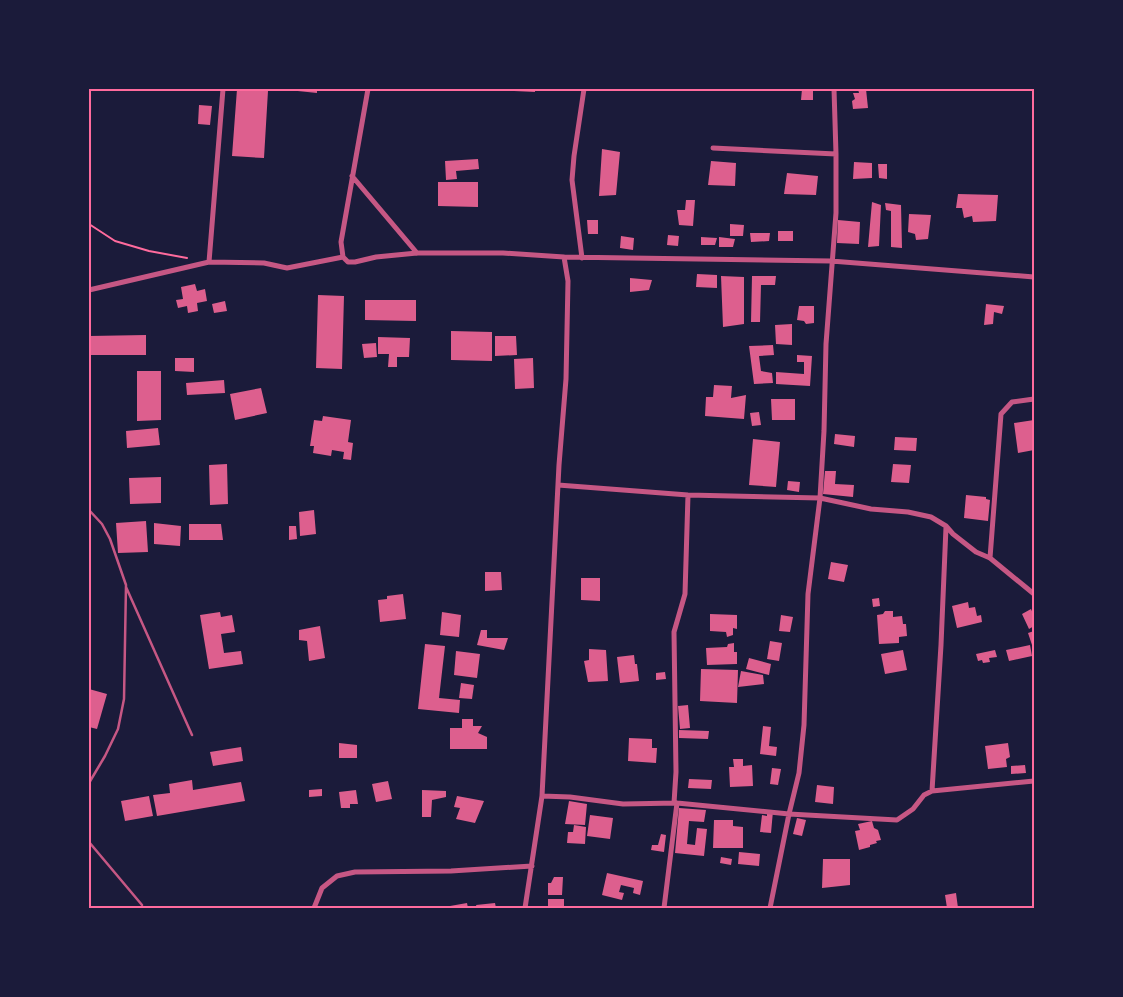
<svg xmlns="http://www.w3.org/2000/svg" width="1123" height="997" font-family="'Varela Round',sans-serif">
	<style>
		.building { fill: #dd5f8e }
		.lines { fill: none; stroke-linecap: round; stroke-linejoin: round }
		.path { stroke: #ff6b9d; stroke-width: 2 }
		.service { stroke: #c65784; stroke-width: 2.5 }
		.minor { stroke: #c65784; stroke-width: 5 }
		.neatline { fill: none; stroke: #ff6b9d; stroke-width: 2 }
	</style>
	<rect width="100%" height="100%" fill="#1b1b3a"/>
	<path class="building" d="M237,89l31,2 -4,67 -32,-2z
		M288,89h29v4l-29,-3z
		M515,89h20v3l-21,-1z
		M802,89h11v11h-12z
		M858,89h8l2,19 -15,1 -1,-8 3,-2 -2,-6h6z
		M199,105l13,1 -2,19 -12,-1z
		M602,149l18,3 -4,43 -17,1z
		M478,159l1,10 -23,2 1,8 -11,1 -1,-19z
		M711,161l25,2 -1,23 -27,-1z
		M854,162l18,1v15l-19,1z
		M878,164h9v15l-8,-1z
		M787,173l31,3 -2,19 -32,-1z
		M438,182h40v25l-40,-1z
		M958,194l40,1 -2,26 -23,1 -1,-6 -8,2 -2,-10h-6z
		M686,200h9l-2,26 -14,-1 -2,-15h8z
		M872,202l9,3 -2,41 -11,1z
		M885,203l16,2 1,43 -11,-1v-36l-5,-1z
		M909,214l22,1 -3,24 -12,1 -1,-6 -7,-2z
		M587,220h11v14h-10z
		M838,220l22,2 -1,22 -22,-1z
		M730,224l14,1 -1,11h-13z
		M778,231h15v10h-15z
		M750,233h20l-1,8 -18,1z
		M668,235l11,1 -1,10 -11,-1z
		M621,236l13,2 -1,12 -13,-2z
		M701,237l16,1 -2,7h-14z
		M719,237l16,2 -2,8h-14z
		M697,274l20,1v13l-21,-1z
		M721,276l23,1v47l-21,3z
		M752,276h24l-1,9h-14l-1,37h-9z
		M630,278l22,2 -3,10 -19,2z
		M195,284l2,7 8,-2 2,12 -10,2 1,8 -10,2 -1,-7 -9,2 -2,-8 7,-1 -2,-12z
		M318,295l26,1 -2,73 -26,-1z
		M365,300h51v21l-51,-1z
		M225,301l2,10 -13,2 -2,-9z
		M986,304l18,2 -2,8 -8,-2 -1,12 -9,1z
		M799,306h15v17l-8,1 -2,-3 -7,-1z
		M792,324v21l-16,-1 -1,-19z
		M451,331l41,1v29l-41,-1z
		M146,335v20h-57v-19z
		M495,336h21l1,19 -22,1z
		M378,337l32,1 -1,19h-12v10h-9l1,-13h-11z
		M376,343l1,14 -13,1 -2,-14z
		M773,345l1,10 -15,1 2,15 11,2 1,10 -19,1 -5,-38z
		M797,355l15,1 -2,30 -34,-2v-12l28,2v-12h-7z
		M175,358h19v14l-19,-1z
		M533,358l1,30 -19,1 -1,-30z
		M137,371h24v49l-24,1z
		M224,380l1,13 -38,2 -1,-12z
		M714,385l18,1 -1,12 15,-3 -2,24 -39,-3 1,-19h7z
		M261,388l6,25 -32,7 -5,-26z
		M771,399h24v21h-23z
		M759,412l2,13 -9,1 -2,-13z
		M323,416l28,4 -3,22 5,1 -2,17 -8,-1 1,-7 -12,-2 -1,6 -18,-3 1,-7h-4l4,-26 8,1z
		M1034,420v30l-16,3 -4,-30z
		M158,428l2,17 -33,3 -1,-17z
		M835,434l20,2 -1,11 -20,-3z
		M895,437l22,1 -1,13 -22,-1z
		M753,439l27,3 -4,45 -27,-2z
		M227,464l1,40 -18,1 -1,-40z
		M893,464l18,1 -2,18 -18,-1z
		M825,471h11l-1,13 19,1 -1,12 -30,-3z
		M161,477v26l-31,1 -1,-26z
		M788,481l12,1 -1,10 -12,-2z
		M966,495l20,2v2l4,1 -2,21 -24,-3z
		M314,510l2,24 -16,2 -1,-24z
		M146,521l2,31 -30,1 -2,-30z
		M154,523l27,3 -1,20 -26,-2z
		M189,524h32l2,16h-34z
		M289,526h7l1,13 -8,1z
		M831,562l17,3 -4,17 -16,-3z
		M485,572h16l1,18 -17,1z
		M581,578h19v23l-19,-1z
		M403,594l3,25 -26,3 -2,-22 9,-1v-3z
		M879,598l1,8 -7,1 -1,-8z
		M968,602l1,6 6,-1 2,9 4,-1 1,7 -25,6 -5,-22z
		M1031,609l3,7v10l-5,3 -7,-15z
		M885,611h8v6l9,-1 1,8h3l1,12 -8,1v6l-20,1 -2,-29 6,-1z
		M220,612l1,5 11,-2 3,17 -14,2 3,19 17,-2 2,13 -34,5 -9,-54z
		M442,612l19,3 -2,22 -19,-2z
		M710,614l27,1v14l-4,-1v7l-6,2 -1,-5 -16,-1z
		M781,615l12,2 -3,15 -11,-1z
		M320,626l5,32 -16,3 -2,-20 -8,-1v-10z
		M481,630h6v8h21l-4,12 -27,-5z
		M1034,631v20l-6,-18z
		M770,641l12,2 -3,18 -12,-2z
		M734,643v9h3v12l-30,1 -1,-17 21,-1 1,-3z
		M425,644l20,2 -6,52 21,2 -1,13 -41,-4z
		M1030,645l2,11 -23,5 -3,-11z
		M589,649l17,1 2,31 -20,1 -4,-21 5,-1z
		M903,650l4,20 -22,4 -4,-20z
		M995,650l2,7 -8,1 1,4 -7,1 -1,-3 -4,1 -2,-7z
		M456,651l24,3 -3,24 -23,-3z
		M634,655l1,9h2l2,17 -19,2 -3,-26z
		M749,658l22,6 -2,11 -23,-6z
		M701,669l37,1 -1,33 -37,-2z
		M741,671l22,4 1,9 -26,3z
		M665,672l1,7 -10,1v-7z
		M461,683l13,2 -2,14 -13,-1z
		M89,689l18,5 -10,35 -8,-2z
		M688,705l2,23 -10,1 -2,-23z
		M462,719h11v7h9l-4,7 9,4v12h-37v-21h12z
		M763,726l8,1 -2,19 8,1 -1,9 -16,-2z
		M679,730l30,1 -1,8 -29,-1z
		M629,738l23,1v9h5l-1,15 -28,-2z
		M339,743l18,2v13h-18z
		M1008,743l2,14 -4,2 1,8 -19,2 -3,-23z
		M241,747l2,14 -30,5 -3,-14z
		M733,759h10v7l9,-1 1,21 -23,1 -1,-20h5z
		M1025,765l1,8 -15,1v-8z
		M772,768l9,1 -3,16 -8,-1z
		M689,779l23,1 -1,9 -23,-1z
		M192,780l1,10 48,-8 4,19 -88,15 -4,-21 17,-2 -1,-9z
		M388,781l4,18 -16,3 -4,-18z
		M817,785l17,2 -1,17 -18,-2z
		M322,789v7l-13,1v-7z
		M356,790l2,14h-8v4h-9l-2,-16z
		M422,790l24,1v6l-14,3 -1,17h-9z
		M149,796l4,20 -28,5 -4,-20z
		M457,796l27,5 -9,22 -19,-4 4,-11 -6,-1z
		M569,801l18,3 -2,21 -20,-1z
		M679,808l27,2 -2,12 -15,-1 -2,23 8,1 2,-17 10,1 -3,27 -29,-3z
		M767,811h6l-2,22 -11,-1 2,-17 5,1z
		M590,815l23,3 -3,21 -23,-3z
		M797,818l9,2 -4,16 -9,-2z
		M714,820h19v6l10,1v21h-30z
		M872,821l2,7 4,2 3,10 -5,1 1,2 -7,2v2l-11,3 -4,-19 5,-1 -2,-6z
		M574,825l12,2 -1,17 -18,-1 1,-11h5z
		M661,834l5,1 -2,17 -13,-2 1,-5h6z
		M739,852l21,2 -1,12 -21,-2z
		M721,857l11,2 -1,6 -11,-2z
		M823,859h27v26l-28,3z
		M607,873l36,8 -3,14 -7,-2 1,-5 -13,-3 -2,7 5,1 -2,7 -20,-5z
		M554,877h9l-1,18h-14v-12h3z
		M956,893l2,15h-11l-2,-13z
		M548,899h16v9h-16z
		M467,903l1,5h-18v-2z
		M495,903l1,5h-19l-1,-3z"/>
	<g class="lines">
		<path class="path" d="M89,224l26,17 34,10 38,7"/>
		<path class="service" d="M89,510l13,14 8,15 16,46 -2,114 -6,30 -13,27 -16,27
			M126,587l66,148
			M89,842l53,63"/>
		<path class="minor" d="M368,89l-27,153 2,15 5,5h7l21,-5 41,-4h86l61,4 267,4 203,16
			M713,148l123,6
			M352,176l65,77
			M582,258l-10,-78 2,-24 10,-67
			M209,262l14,-173
			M89,290l120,-28 55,1 23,5 56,-11
			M558,485l130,10 132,3 51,11 37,3 23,5 15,9 7,8 23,18 14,6 44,36
			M990,558l11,-144 11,-12 22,-3
			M932,791l9,-146 5,-118
			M542,796l28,1 53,7 54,-1 112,11 108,6 16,-11 11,-14 8,-4 102,-10
			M674,803l2,-31 -2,-140 11,-38 3,-99
			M314,908l8,-20 15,-12 18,-4 96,-1 81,-5
			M525,908l17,-112 17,-331 7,-86 2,-98 -4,-24
			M664,908l13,-105
			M770,908l19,-94 10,-41 5,-48 4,-131 12,-96 4,-67 2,-87 10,-131v-59l-2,-65"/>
	</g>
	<rect width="1123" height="997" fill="none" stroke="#1b1b3a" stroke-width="180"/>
	<rect x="90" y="90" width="943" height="817" class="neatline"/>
</svg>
